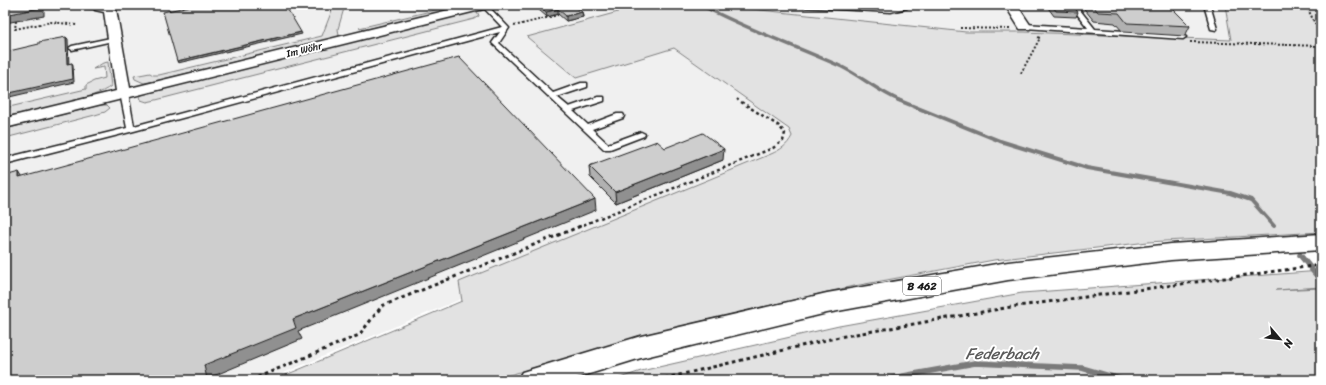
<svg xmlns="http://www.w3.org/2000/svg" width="1326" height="385" font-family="Sriracha,sans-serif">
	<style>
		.built { fill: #f0f0f0 }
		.green { fill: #e2e2e2; stroke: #7f7f7f }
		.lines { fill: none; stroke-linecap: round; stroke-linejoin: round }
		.stream-far2 { stroke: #7a7a7a; stroke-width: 3.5 }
		.stream-far1 { stroke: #7a7a7a; stroke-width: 4 }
		.stream { stroke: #7a7a7a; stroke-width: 5.5 }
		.service-casing { stroke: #1c1c1c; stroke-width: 3 }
		.minor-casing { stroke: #1c1c1c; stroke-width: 3 }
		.primary-casing { stroke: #1c1c1c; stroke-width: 3 }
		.path-far2 { stroke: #1c1c1c; stroke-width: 2; stroke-dasharray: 2 2; stroke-linecap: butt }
		.path-far1 { stroke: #1c1c1c; stroke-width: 2.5; stroke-dasharray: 3 3; stroke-linecap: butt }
		.path { stroke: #1c1c1c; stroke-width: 3; stroke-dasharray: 3.5 3.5; stroke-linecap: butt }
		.service { fill: #fff; fill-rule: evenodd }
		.minor { fill: #fff; fill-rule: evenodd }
		.primary { fill: #fff; fill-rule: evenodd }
		.wall { fill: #b1b1b1; stroke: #1c1c1c }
		.shaded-wall { fill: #909090; stroke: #1c1c1c }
		.building { fill: #cecece; stroke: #1c1c1c }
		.labels { text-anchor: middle; stroke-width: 4; stroke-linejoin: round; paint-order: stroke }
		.far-street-label { font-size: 10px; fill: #1c1c1c; stroke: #fff }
		.shield { fill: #fff; stroke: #606060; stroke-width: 1 }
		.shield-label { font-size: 11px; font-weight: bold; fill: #1c1c1c }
		.near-water-label { font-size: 16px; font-style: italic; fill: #5a5a5a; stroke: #fff }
	</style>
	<rect width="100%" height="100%" fill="#fff"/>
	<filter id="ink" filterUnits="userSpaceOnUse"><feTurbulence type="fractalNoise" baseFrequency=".025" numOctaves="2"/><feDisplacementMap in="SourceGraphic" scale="8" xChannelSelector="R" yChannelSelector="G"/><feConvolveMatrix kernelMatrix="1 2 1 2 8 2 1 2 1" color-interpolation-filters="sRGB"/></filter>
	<g filter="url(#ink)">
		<path class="built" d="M5,5h468l-468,113z
			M494,5h731l7,35 -543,164 -422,176h-262v-252z"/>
		<path class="green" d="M334,5h11l-7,24 1,6 -2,2 -182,44 -11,2 -9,-4 -1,-3 16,-3 3,2h6l163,-39z
			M609,5h105l252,27h58l207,8 -6,-35h96v227l-173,10 -154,18 -145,27 -202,47 -154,46h-219l188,-79 -3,-19 312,-128c9,-4 16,-8 21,-18l-3,-7 -115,-81 -98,30 -49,-41 91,-25z
			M452,6v3l-89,21 -4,-2z
			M472,12l6,1 1,3 -5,3 -318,81 -9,2 -6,-2 -1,-4 6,-3z
			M108,62l3,24c-16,14 -82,25 -106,31v-9l81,-19v-4l8,-4 11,-3 -1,-11 -11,2 10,-6z
			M100,105h7l3,3 -5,4 -10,3 -90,23v-9z
			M1321,271v16l-45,3 45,-2v92h-707l27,-9 198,-45 183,-33z"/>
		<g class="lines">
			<path class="stream-far2" d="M701,5c45,24 94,41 141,62 20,10 37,25 59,34"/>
			<path class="stream-far1" d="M898,100l102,41 87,27 143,25 21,7 23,26"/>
			<path class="stream" d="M1300,255l21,26
				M881,380l94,-17 107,5 41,12"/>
			<defs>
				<path id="service" d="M71,5h26l5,2 -3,2 -25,-2z
					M481,5h6l22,23 -10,15 54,50 28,-10h6v4l-30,10 12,10 29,-10h6v4l-31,10 15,14 29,-11h6l1,2 -1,2 -31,11 16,15 33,-12 4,2 -1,2 -34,13h-6l-111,-105 -1,-1 8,-11 -366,99 -129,33v-6l122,-30 -7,-35 1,-2h3l4,2 6,33 368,-99z
					M797,5h36l58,3 18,-3 -2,3 -16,4 -91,-5z
					M1070,5h6l19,24 88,6 3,2 -3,2 -158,-11 -3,-2 3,-2 63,4z
					M1204,5h6l7,24 -1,1 -5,-1z
					M115,37l3,2 -1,1 -45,10 -3,-2 3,-2z"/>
				<path id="minor" d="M94,5l20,1 2,3 14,79 339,-83h21l-2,3 -483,120v-10l111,-27 -12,-79 -9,-2 -2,-3z
					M1005,5h12l14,21 -1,3h-10z"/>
				<path id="primary" d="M1321,234v16l-150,10 -163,20 -181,33 -186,45 -71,22h-53l5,-8 119,-36 186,-43 181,-31 163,-18z"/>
			</defs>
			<use href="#service" class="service-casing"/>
			<use href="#minor" class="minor-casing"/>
			<use href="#primary" class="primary-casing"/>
			<path class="path-far2" d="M1306,5l15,31
				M16,21l-1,8 36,-7 26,3
				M514,26l44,-11
				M960,28l52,1
				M1190,42l131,4
				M1021,73l19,-35 -3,-1
				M737,99l2,2"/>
			<path class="path-far1" d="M578,227l195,-79 10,-7 2,-8 -6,-7 -41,-26"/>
			<path class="path" d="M251,380l108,-45 23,-29 199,-80
				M658,380l181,-43 172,-30 310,-42"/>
			<use href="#service" class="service"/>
			<use href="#minor" class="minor"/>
			<use href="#primary" class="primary"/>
		</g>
		<path class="wall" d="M538,5l27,3 17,4 1,5 -17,4 -8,-7 -11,3 -8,-7z
			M1046,5h26l6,7 -2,5 -22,-1z
			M1081,5h95l-1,3h-4l19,18 -5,10 -62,-4 -8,-9 -21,-2z
			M665,148l58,12 -107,43 -26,-26 -1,-11z"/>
		<path class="shaded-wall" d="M40,5h4v11l-39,7v-8z
			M393,5h12l-12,3z
			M558,9v5l-11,3 -1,-5z
			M582,12l1,5 -17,4v-5z
			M301,32l1,2 -124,29 -1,-2z
			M66,37l2,2 1,28 -2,-3z
			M72,63l1,3 1,16 -69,16v-4z
			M724,149l-1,11 -107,43 -1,-11z
			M19,172l7,11 -7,-5z
			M595,199l1,11 -298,121 4,8 -91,38 1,3h-8v-15l89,-46z"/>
		<path class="building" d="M5,5h35v3l-35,7z
			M195,5h90l16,27 -124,29 -14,-49z
			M538,5h23l4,3 10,-2 7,6 -16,4 -8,-7 -12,3z
			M1052,5h20l6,7 -22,-1z
			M1092,5h77l21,21 -63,-3 -8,-10 -21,-1z
			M66,37l1,27 5,-1 1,16 -68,15v-42l34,-8v-2z
			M459,57l136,142 -302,120 3,9 -92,37 3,14 -3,1h-199v-204l14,-4v6z
			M703,133l21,16 -109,43 -26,-26 68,-25 8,7z"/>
	</g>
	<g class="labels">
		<g class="far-street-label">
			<text transform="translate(304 49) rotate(-14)" y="4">Im Wöhr</text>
		</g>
		<rect class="shield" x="903" y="277" width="38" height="18" rx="3"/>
		<g class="shield-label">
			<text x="922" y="290">B 462</text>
		</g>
		<g class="near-water-label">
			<text x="1002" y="359">Federbach</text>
		</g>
	</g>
	<rect width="1326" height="385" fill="none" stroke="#fff" stroke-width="20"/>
	<rect x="10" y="10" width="1306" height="365" fill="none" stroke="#1c1c1c" stroke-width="1.5" filter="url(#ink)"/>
	<g transform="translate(1280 339) rotate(118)" stroke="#ffffff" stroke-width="3" paint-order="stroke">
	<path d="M0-3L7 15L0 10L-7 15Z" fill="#1c1c1c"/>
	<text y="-6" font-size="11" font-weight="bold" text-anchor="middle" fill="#1c1c1c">N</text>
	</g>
</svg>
